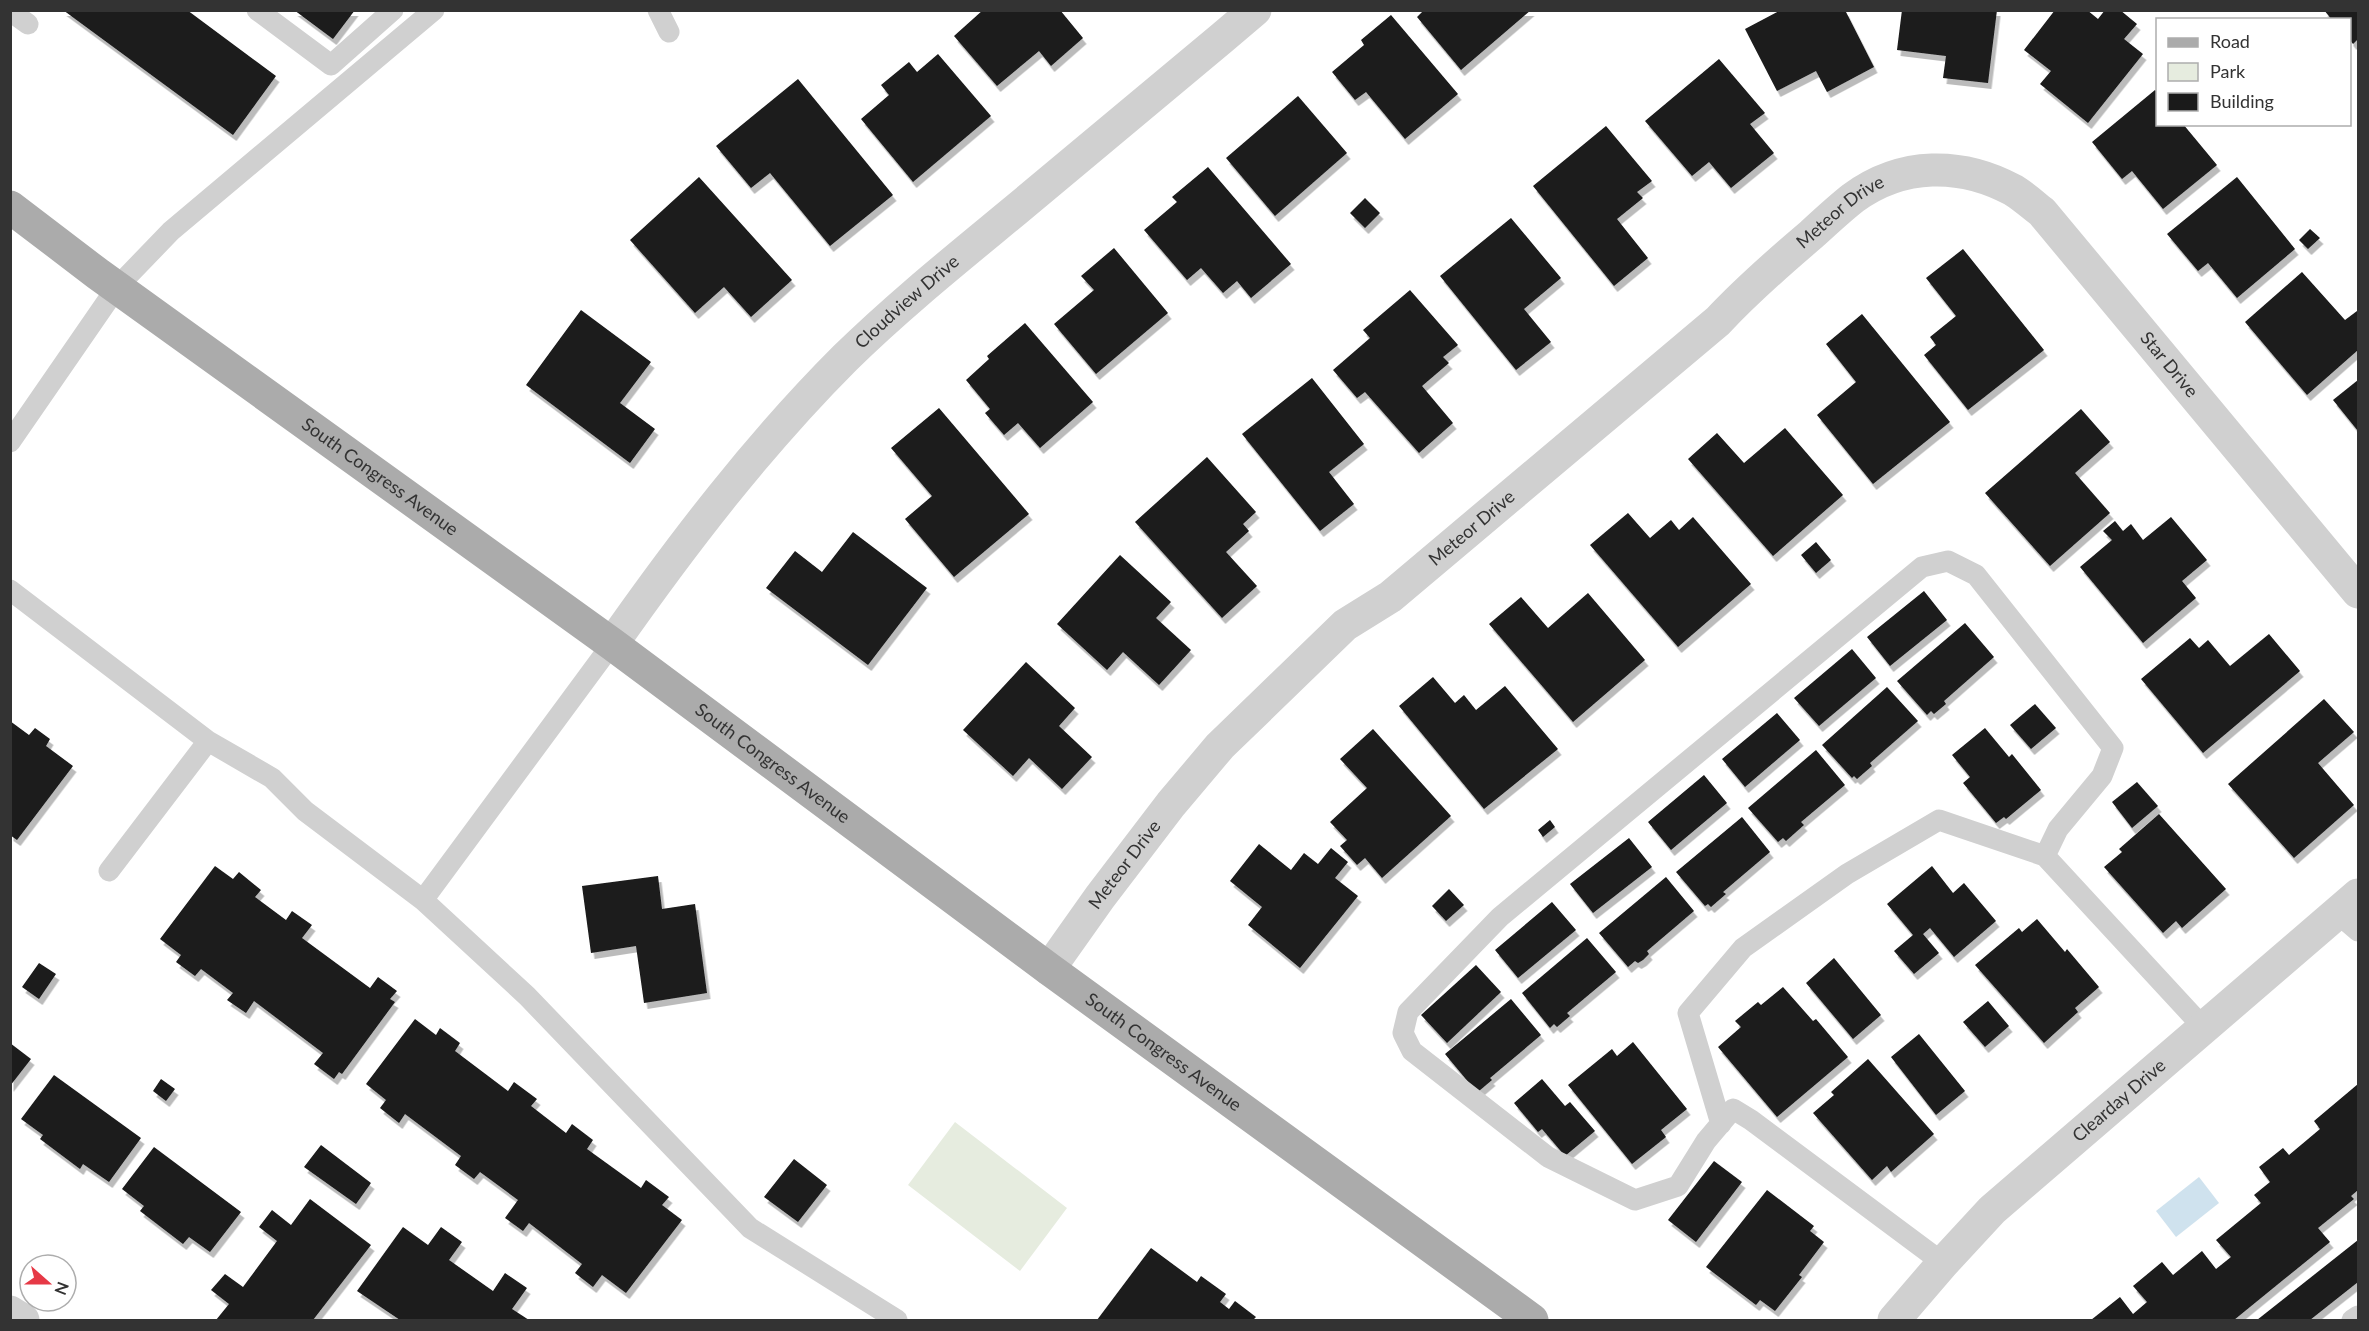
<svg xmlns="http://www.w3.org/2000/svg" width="2369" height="1331" font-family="Lato,sans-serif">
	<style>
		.green { fill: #e6ecdf }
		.water { fill: #cfe2ee }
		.building { fill: #1a1a1a; filter: url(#shadow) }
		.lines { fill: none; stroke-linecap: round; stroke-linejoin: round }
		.lane { stroke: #d0d0d0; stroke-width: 21 }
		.street { stroke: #d0d0d0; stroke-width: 33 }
		.primary { stroke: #ababab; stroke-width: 33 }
		.labels { text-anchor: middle; stroke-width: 6; stroke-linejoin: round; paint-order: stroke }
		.street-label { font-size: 18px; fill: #333; stroke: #fff }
	</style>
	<defs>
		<filter id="shadow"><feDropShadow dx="3.5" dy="6" stdDeviation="0" flood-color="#0004"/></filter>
	</defs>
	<rect width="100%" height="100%" fill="#fff"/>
	<path class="green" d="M955,1122l112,86 -47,63 -112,-86z"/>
	<path class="water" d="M2199,1177l20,26 -43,34 -20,-26z"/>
	<path class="building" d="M63,10h124l89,66 -43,59z
		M294,10h61l-22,29z
		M983,10h77l23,28 -32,28 -12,-15 -42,35 -43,-50z
		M1424,10h107l-70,60 -44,-53z
		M1781,10h64l29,57 -47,25 -11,-21 -39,20 -32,-62z
		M1902,10h95l-9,73 -45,-5 3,-22 -49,-6z
		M2055,10h32l11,9 7,-9h15l17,14 -13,15 19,15 -55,69 -48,-39 11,-13 -27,-21z
		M2324,10h34v29l-5,5 -3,-4v-20h-18z
		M1391,15l67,79 -53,45 -39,-47 -11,8 -23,-28 32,-27 -3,-5z
		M938,54l53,62 -78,66 -52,-63 28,-24 -8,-10 28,-23 8,10z
		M1719,59l46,54 -15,11 24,29 -43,35 -22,-26 -17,14 -47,-55z
		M798,79l95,116 -63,51 -60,-73 -19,15 -35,-42z
		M2155,90l3,3v31h25l34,41 -54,44 -31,-38 -10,8 -30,-37z
		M1298,96l49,57 -72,63 -49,-58z
		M1606,126l46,55 -15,11 6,6 -26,21 31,39 -34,28 -81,-100z
		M1208,167l83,97 -40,34 -14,-17 -14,12 -22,-25 -14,12 -43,-50 33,-28 -5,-5z
		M699,177l93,103 -41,37 -27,-30 -29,26 -65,-73z
		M2237,177l58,72 -58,49 -29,-35 -10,8 -31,-37z
		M1365,198l15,15 -15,15 -15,-15z
		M1511,218l50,60 -37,31 27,33 -35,28 -76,-94z
		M2310,229l10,9 -12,11 -9,-9z
		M1114,248l54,65 -72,61 -42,-50 40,-34 -13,-14z
		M1963,249l81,101 -76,60 -44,-55 12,-10 -6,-8 26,-21 -30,-38z
		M2302,272l43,48 12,-9 1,2v37l-51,45 -62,-73z
		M1410,290l48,55 -15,12 6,6 -27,23 31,37 -34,30 -54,-61 -8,6 -24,-28 37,-32 -7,-8z
		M581,310l70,52 -31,41 35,26 -25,34 -104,-78z
		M1862,314l88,108 -77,62 -56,-69 39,-33 -30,-38z
		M1025,323l68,79 -53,46 -22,-25 -14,12 -19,-22 5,-4 -24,-29 23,-21 -2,-3z
		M1312,378l52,66 -35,28 25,32 -34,27 -78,-97z
		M2358,380v51l-25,-31z
		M939,408l90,106 -75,63 -49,-58 27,-23 -41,-48z
		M2081,409l29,33 -35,31 35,40 -60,53 -65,-73z
		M1785,428l58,67 -70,61 -85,-97 29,-26 27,30z
		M1207,457l49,55 -13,12 6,7 -23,21 31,34 -35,32 -87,-96z
		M1628,513l22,25 21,-18 8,10 14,-13 58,67 -73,63 -88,-102z
		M2171,517l36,43 -25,21 14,17 -53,45 -63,-76 32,-27 -9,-9 12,-10 8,10 8,-7 12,16z
		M853,532l74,56 -59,77 -102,-77 29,-37 27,21z
		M1816,542l15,18 -15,13 -15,-18z
		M1120,555l51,47 -15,16 35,32 -32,35 -36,-33 -16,18 -50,-46z
		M1924,591l23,29 -57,46 -23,-29z
		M1588,593l57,67 -72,62 -84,-98 32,-27 27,31z
		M1965,623l29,34 -50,44 2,3 -12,10 -3,-3 -4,4 -30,-34z
		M2269,634l31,37 -97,82 -62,-74 49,-41 9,10 9,-8 22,26z
		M1852,649l24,29 -57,48 -25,-28z
		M1026,662l49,46 -16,18 33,31 -30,32 -33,-31 -16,18 -50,-46z
		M1433,677l22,26 9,-8 12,15 29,-24 53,63 -74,60 -85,-103z
		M1887,687l31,34 -48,42 2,3 -15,13 -3,-3 -2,2 -30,-33z
		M2324,699l30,33 -36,31 36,42 -60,53 -66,-74z
		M2035,704l21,24 -25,21 -21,-24z
		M1777,713l23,27 -55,47 -23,-28z
		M10,721l19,14 6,-7 15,11 -4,7 27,20 -56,74 -7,-5z
		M1985,728l24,29 3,-3 29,36 -35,29 -2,-2 -8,6 -33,-40 7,-6 -18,-22z
		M1373,729l78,87 -69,62 -17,-20 -8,7 -17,-19 7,-6 -17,-18 37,-34 -27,-29z
		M1816,750l29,35 -44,37 3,3 -18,16 -3,-3 -5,4 -30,-34z
		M1704,775l23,28 -56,47 -23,-28z
		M2137,782l21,24 -26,22 -20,-26z
		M2159,814l67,75 -44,39 -6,-7 -13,12 -59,-66 18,-15 -3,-3z
		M1742,817l28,35 -47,40 3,2 -15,13 -3,-3 -3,2 -29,-34z
		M1550,820l5,7 -12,10 -5,-7z
		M1629,838l23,29 -59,46 -23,-29z
		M1259,844l32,26 13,-17 14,11 13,-16 17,14 -13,16 23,18 -58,72 -52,-43 14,-18 -32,-26z
		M215,866l18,13 6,-7 22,18 -6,7 31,23 6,-9 20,14 -10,13 68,50 8,-11 19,14 -7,8 5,3 -53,72 -3,-2 -5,7 -20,-15 9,-11 -69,-52 -8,12 -19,-13 6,-7 -32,-24 -6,7 -19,-14 5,-7 -21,-16z
		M1932,866l21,27 11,-10 32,38 -42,36 -24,-29 -7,6 16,19 -25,21 -20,-23 19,-16 -26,-31z
		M658,876l4,33 33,-5 12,89 -63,10 -8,-57 -45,7 -9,-67z
		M1666,877l28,34 -47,40 2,3 -6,6 -5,3 -3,-2 -7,6 -29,-34z
		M1449,889l15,16 -18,16 -14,-15z
		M1552,902l24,28 -58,48 -23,-28z
		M2037,919l28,33 2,-3 32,38 -24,21 3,4 -34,31 -69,-78 44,-37 3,4z
		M1587,938l29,34 -49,41 3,3 -13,11 -3,-3 -4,4 -28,-35z
		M1834,958l47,57 -28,24 -47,-56z
		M39,963l17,11 -17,25 -17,-12z
		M1476,965l25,27 -54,51 -26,-28z
		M1783,987l30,34 3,-2 32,38 -71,60 -59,-70 23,-20 -6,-6 23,-19 3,3z
		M1511,999l30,36 -51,43 2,2 -13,11 -4,-1 -30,-36z
		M1988,1001l21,25 -24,21 -22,-25z
		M415,1019l21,16 4,-7 20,15 -5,8 53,40 6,-9 23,17 -6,7 35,27 6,-9 21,16 -6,9 54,39 5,-8 23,17 -7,8 20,15 -56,73 -24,-18 -9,12 -18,-14 7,-9 -53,-41 -6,8 -18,-13 13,-18 -38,-28 -6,7 -19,-14 6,-9 -56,-42 -6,9 -19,-15 6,-8 -20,-16z
		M1919,1034l46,57 -29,24 -45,-58z
		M1633,1042l54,67 -26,21 5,7 -34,27 -64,-79 44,-36 5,7z
		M10,1043l21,16 -21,27z
		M1868,1059l66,75 -43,38 -4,-6 -15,14 -59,-67 21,-18 -3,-3z
		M54,1075l87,63 -32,44 -26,-18 -3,5 -40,-30 3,-4 -22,-16z
		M161,1079l14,10 -9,12 -13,-10z
		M1542,1079l23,27 5,-4 25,29 -30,25 -23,-27 -4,3 -24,-29z
		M2358,1084v106l-7,6 3,3 -36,29 12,14 -96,78h-143l29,-23 13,17 14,-12 -14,-16 29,-24 11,13 29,-24 14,18 15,-12 -15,-17 45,-37 -7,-8 16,-13 -11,-15 24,-19 6,7 31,-26 -6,-8z
		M321,1145l50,38 -15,21 -52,-37z
		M154,1147l87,65 -31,40 -21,-15 -6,7 -43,-33 4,-5 -22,-17z
		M794,1159l33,26 -29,37 -34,-25z
		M1714,1161l28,21 -46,60 -28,-22z
		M1767,1190l47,36 -4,5 14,11 -25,33 3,2 -27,34 -15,-11 -4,5 -50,-38z
		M310,1199l61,46 -58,75h-97l13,-16 -18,-14 14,-16 18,13 34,-46 -18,-14 13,-17 19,15z
		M403,1227l25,18 13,-18 21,15 -13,18 44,31 12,-18 22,15 -15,21 17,11h-129l-43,-29z
		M2358,1240v42l-48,38h-53z
		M1151,1248l46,34 4,-6 25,18 -6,8 9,7 6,-8 21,16 -3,3h-156z"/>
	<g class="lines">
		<path class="lane" d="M257,10l74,55 62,-55
			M658,10l11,22
			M10,11l18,13
			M10,442l107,-155 54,-56 263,-221
			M10,590l198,151 64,37 33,33 118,89 104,96 223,232 147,92
			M109,871l99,-130
			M423,900l189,-256
			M2337,913l21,18
			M1721,1124l-33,-111 55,-65 104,-74 92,-54 106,36
			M1943,1263l-192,-143 -18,-11 -27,32 -28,45 -43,14 -87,-43 -136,-106 -9,-18 5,-21 92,-95 422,-350 26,-6 28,14 137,173 -11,28 -44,53 -13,27 158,171
			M2352,1320l6,-4"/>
		<g class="street">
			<path id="s1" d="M612,644c71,-101 146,-199 233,-286 54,-53 114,-101 172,-149 79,-66 159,-132 238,-199"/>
			<path id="s2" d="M1049,969l51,-72 71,-93 49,-58 125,-121 45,-28 328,-276c29,-31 61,-59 94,-87 13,-12 27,-25 41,-36 49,-36 108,-36 160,-8 10,6 20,15 29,22l316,380"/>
			<path d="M10,1312l13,8"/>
			<path id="s3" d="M1894,1320l49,-57 49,-53 366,-315"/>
		</g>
		<path class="primary" id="s4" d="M10,207l88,67 514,370 437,325 483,351"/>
	</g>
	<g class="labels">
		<g class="street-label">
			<text dy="6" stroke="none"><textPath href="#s2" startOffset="1101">Meteor Drive</textPath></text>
			<text dy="6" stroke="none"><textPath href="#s1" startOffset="453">Cloudview Drive</textPath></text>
			<text dy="6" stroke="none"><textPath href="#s2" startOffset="1524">Star Drive</textPath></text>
			<text dy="6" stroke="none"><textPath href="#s4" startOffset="458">South Congress Avenue</textPath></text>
			<text dy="6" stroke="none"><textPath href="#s2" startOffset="615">Meteor Drive</textPath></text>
			<text dy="6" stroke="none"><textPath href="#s4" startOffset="944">South Congress Avenue</textPath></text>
			<text dy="6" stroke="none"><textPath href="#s2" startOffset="129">Meteor Drive</textPath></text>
			<text dy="6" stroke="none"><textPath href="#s4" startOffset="1430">South Congress Avenue</textPath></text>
			<text dy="6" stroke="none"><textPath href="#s3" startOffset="315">Clearday Drive</textPath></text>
		</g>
	</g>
	<rect width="2369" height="1331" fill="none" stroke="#333333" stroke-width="24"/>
	<rect x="2156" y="18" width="195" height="108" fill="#ffffff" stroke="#adadad" stroke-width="1.5"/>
	<rect x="2168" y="38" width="30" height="9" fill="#ababab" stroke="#adadad" stroke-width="1.5"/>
	<text x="2210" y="48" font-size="18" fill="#333333">Road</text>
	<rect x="2168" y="63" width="30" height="18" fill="#e6ecdf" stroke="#adadad" stroke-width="1.5"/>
	<text x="2210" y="78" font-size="18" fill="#333333">Park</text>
	<rect x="2168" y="93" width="30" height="18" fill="#1a1a1a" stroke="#adadad" stroke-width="1.5"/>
	<text x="2210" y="108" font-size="18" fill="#333333">Building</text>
	<g transform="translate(48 1283) rotate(111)"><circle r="28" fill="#ffffff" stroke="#adadad" stroke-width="1.5"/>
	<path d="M0-4.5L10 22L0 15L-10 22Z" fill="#e63946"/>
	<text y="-9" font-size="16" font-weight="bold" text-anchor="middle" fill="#333333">N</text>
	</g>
</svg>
